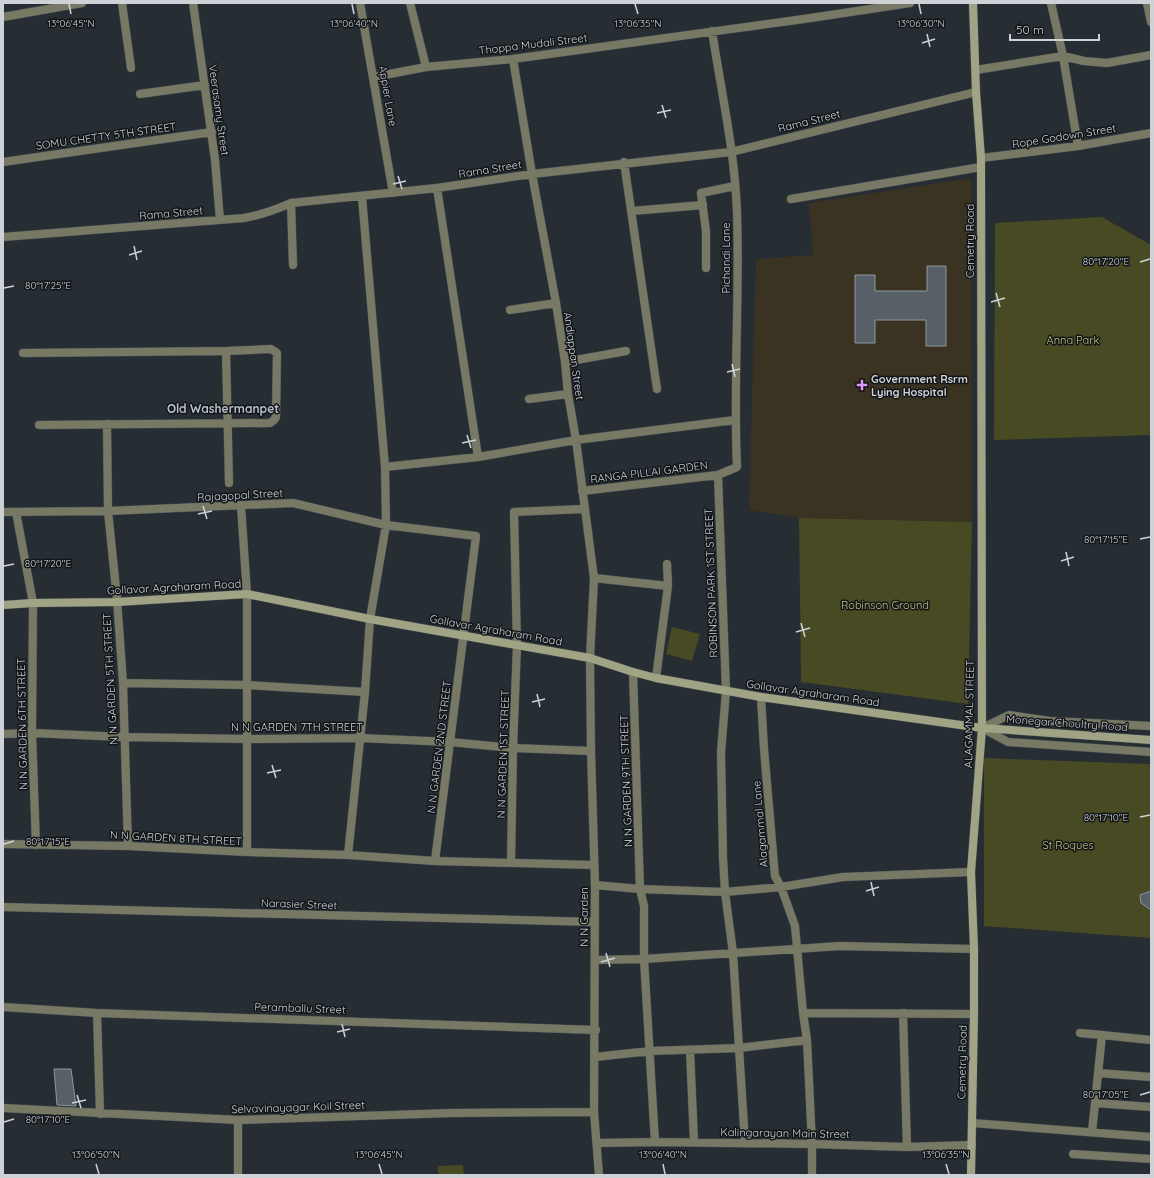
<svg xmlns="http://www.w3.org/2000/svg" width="1154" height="1178" font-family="Quicksand,sans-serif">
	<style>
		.medical { fill: #3a3322 }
		.green { fill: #484a23 }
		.building { fill: #586067; stroke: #8f979f }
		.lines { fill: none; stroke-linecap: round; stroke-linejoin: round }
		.street-casing { stroke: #444b51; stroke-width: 9 }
		.secondary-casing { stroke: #444b51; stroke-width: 9 }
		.street { stroke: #777965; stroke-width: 8 }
		.secondary { stroke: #a1a484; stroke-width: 8 }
		.ticks { fill: none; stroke: #ced2d7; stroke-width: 1.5 }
		.poi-dot { fill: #dc99f5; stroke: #121518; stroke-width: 1.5 }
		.labels { text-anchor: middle; stroke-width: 3; stroke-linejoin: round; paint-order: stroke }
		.street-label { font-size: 11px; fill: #ced2d7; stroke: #121518 }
		.park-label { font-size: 11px; fill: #c2c77e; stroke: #121518 }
		.poi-label { font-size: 11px; font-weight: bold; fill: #ced2d7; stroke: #121518; text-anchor: start }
		.neighbourhood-label { font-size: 12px; font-weight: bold; fill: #b7c0c8; stroke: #121518 }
		.ticks-label { font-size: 10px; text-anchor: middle; fill: #ced2d7; stroke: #121518; stroke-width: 3; stroke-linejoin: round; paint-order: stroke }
	</style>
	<rect width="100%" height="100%" fill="#262d33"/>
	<path class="medical" d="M971,178l1,344 -173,-4 -50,-8 7,-251 57,-4 -4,-52z"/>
	<path class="green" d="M1102,217l49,28v190l-157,5 1,-217z
		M799,518l173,4 -4,182 -167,-22z
		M672,627l28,7 -8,27 -26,-7z
		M984,758l167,6v174l-167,-12z
		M463,1165l1,10h-26v-9z"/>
	<path class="building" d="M927,266h19v80h-20v-26h-51v23h-20v-68h20v16h52z
		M1151,891v19l-10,-7 -1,-8z
		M54,1069h17l5,37 -19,-1z"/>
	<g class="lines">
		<defs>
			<path id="street" d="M122,3l9,65
				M193,3l22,157 5,60
				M360,3l33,190
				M410,3l16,64
				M1051,3l12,53 15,90
				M1147,3l4,19
				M3,17l79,-14
				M513,59l19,115 24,129 9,59 3,32 8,46 18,138 -4,80 1,93 4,134 -1,227 5,63
				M976,70l87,-14 21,5 23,2 44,-8
				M374,77l52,-10 87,-8 291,-40 106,-16
				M140,94l65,-9
				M981,158l97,-12 73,-13
				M3,162l209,-30
				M624,162l33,227
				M437,188l41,269
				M791,199l190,-32
				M291,203l2,62
				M632,211l71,-6
				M3,237l241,-19c17,-3 31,-8 47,-15l146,-15 95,-14 199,-22 245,-60
				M706,268v-37l-5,-38 34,-7
				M510,310l46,-7
				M226,351l3,132
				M23,353l203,-2 45,-2 6,4 -1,64 -2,3 -4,3 -231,2
				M565,362l61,-11
				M529,399l39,-5
				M107,424l1,87 9,88 6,84 5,163
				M385,467l93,-10 98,-17 159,-20
				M718,475l8,216 -5,61 2,106 2,34 8,61 12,190
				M582,491l136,-16 19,-8c-4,-85 3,-170 0,-255 -2,-59 -16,-122 -25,-181
				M241,506l6,88v258
				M3,512l105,-1 185,-8 93,22 90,11 -41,325
				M16,512l17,91 -1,130 4,112
				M594,578l74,8
				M633,672l7,217 4,17v53l11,183
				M656,678l12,-92 -1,-22
				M123,683l124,2 118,7
				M761,697l3,52 11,127 6,11 14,39 8,87 4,27 5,104v31
				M1151,726l-101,-5 -41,-6 -27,13 26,14 143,10
				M3,734l29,-1 92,4 124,2 112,-1 90,4 63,6 78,3
				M3,844l125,2 119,6 101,3 87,6 159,4
				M348,855l17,-163 5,-73 16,-94 -1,-58 -23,-270
				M511,863l2,-115 4,-103 -3,-133 70,-3
				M595,885l45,4 85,3 56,-5 62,-10 128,-5
				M3,907l592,15
				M595,960l49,-1 196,-13 134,3
				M3,1007l94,6 499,17
				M97,1013l3,101
				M803,1013l171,1
				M903,1013l4,134
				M1080,1033l22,2
				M690,1050l4,92
				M595,1057l55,-6 89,-3 68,-8
				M1098,1073l53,4
				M1095,1103l56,4
				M3,1108l235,12 214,-7 142,-1
				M238,1120v55
				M972,1123l179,14
				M1092,1132l10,-97 49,5
				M597,1143l58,-1 157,2 95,3 65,-2
				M1073,1154l78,5"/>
			<path id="secondary" d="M3,605l30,-2 84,-1 130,-8 123,25 220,39 43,14 23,6 105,19 221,31 169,12
				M971,1175l3,-161v-65l-3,-77 11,-144 -1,-570 -5,-66 -3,-89"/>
		</defs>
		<use href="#street" class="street-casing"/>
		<use href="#secondary" class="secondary-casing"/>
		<use href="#street" class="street"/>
		<use href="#secondary" class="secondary"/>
	</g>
	<path class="ticks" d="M69,4l2,10M352,4l2,10M635,4l3,10M919,4l2,10M927,34l3,13M922,43l13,-4M662,105l4,13M657,113l14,-3M398,176l4,13M393,184l13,-3M134,246l3,14M129,255l13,-4M1140,262l10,-3M4,288l10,-2M996,293l4,14M991,302l14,-4M732,364l3,13M727,372l13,-3M467,435l4,13M462,443l14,-3M203,506l4,13M198,514l14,-3M1140,539l10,-2M1066,552l3,14M1061,561l13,-4M4,566l10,-2M801,623l4,14M796,632l14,-4M537,694l3,13M532,702l13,-3M272,765l4,13M267,773l14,-3M1140,817l10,-2M4,844l10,-3M871,882l3,14M866,891l13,-4M606,953l4,14M601,962l14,-4M342,1024l3,13M337,1032l13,-3M77,1095l4,13M1140,1095l10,-3M72,1103l14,-3M4,1122l10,-3M96,1164l3,10M379,1164l3,10M663,1164l2,10M946,1164l3,10"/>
	<path class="poi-dot" d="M860 379h4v4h4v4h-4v4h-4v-4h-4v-4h4z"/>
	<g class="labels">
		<g class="street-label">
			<text transform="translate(533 44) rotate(-7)" y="4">Thoppa Mudali Street</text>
			<text transform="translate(388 96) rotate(80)" y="4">Appier Lane</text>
			<text transform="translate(219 110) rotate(82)" y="4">Veerasamy Street</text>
			<text transform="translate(809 121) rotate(-14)" y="4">Rama Street</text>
			<text transform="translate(106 136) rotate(-8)" y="4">SOMU CHETTY 5TH STREET</text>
			<text transform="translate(1064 136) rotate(-9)" y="4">Rope Godown Street</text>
			<text transform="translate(490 169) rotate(-9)" y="4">Rama Street</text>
			<text transform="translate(171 213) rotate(-5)" y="4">Rama Street</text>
			<text transform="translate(970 241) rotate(-90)" y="4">Cemetry Road</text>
			<text transform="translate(726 258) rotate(-90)" y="4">Pichandi Lane</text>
			<text transform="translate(574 356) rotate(82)" y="4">Andiappan Street</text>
			<text transform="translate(649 472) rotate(-7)" y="4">RANGA PILLAI GARDEN</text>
			<text transform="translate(240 495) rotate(-3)" y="4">Rajagopal Street</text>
			<text transform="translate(711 583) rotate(-92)" y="4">ROBINSON PARK 1ST STREET</text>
			<text transform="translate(174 587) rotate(-3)" y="4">Gollavar Agraharam Road</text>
			<text transform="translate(496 630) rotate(10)" y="4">Gollavar Agraharam Road</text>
			<text transform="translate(110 679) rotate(-93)" y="4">N N GARDEN 5TH STREET</text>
			<text transform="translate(813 693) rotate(8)" y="4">Gollavar Agraharam Road</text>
			<text transform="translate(969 714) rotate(-89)" y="4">ALAGAMMAL STREET</text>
			<text transform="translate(1067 723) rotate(4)" y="4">Monegar Choultry Road</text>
			<text transform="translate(22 724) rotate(-91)" y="4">N N GARDEN 6TH STREET</text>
			<text x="297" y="731">N N GARDEN 7TH STREET</text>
			<text transform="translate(439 747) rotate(-83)" y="4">N N GARDEN 2ND STREET</text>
			<text transform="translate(503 754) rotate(-88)" y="4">N N GARDEN 1ST STREET</text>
			<text transform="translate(626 781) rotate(-92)" y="4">N N GARDEN 9TH STREET</text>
			<text transform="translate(760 824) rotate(-95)" y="4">Alagammal Lane</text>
			<text transform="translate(176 838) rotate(3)" y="4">N N GARDEN 8TH STREET</text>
			<text transform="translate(299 904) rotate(2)" y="4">Narasier Street</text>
			<text transform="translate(584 917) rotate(-90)" y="4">N N Garden</text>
			<text transform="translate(300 1008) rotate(2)" y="4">Peramballu Street</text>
			<text transform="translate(962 1062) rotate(-89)" y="4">Cemetry Road</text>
			<text transform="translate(298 1107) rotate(-2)" y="4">Selvavinayagar Koil Street</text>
			<text transform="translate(785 1133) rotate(1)" y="4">Kalingarayan Main Street</text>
		</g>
		<g class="park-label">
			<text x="1073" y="344">Anna Park</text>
			<text x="885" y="609">Robinson Ground</text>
			<text x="1068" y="849">St Roques</text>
		</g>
		<g class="poi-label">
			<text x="871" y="383">Government Rsrm<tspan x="871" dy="13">Lying Hospital</tspan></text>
		</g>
		<g class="neighbourhood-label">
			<text x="223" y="413">Old Washermanpet</text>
		</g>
	</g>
	<g class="ticks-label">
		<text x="71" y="27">13°06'45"N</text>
		<text x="354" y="27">13°06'40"N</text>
		<text x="638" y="27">13°06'35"N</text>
		<text x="921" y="27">13°06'30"N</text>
		<text x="1106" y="265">80°17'20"E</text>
		<text x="48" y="289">80°17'25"E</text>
		<text x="1106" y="543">80°17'15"E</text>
		<text x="48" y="567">80°17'20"E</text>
		<text x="1106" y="821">80°17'10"E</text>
		<text x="48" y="845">80°17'15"E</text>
		<text x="1106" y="1098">80°17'05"E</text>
		<text x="48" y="1123">80°17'10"E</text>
		<text x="96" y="1158">13°06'50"N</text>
		<text x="379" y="1158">13°06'45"N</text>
		<text x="663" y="1158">13°06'40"N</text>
		<text x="946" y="1158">13°06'35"N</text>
	</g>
	<rect width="1154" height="1178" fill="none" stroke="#ced2d7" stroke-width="8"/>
	<path d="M1010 34v6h89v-6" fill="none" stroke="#ced2d7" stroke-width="2"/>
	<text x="1016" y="34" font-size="12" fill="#ced2d7" stroke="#121518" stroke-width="3" paint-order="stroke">50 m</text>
</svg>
